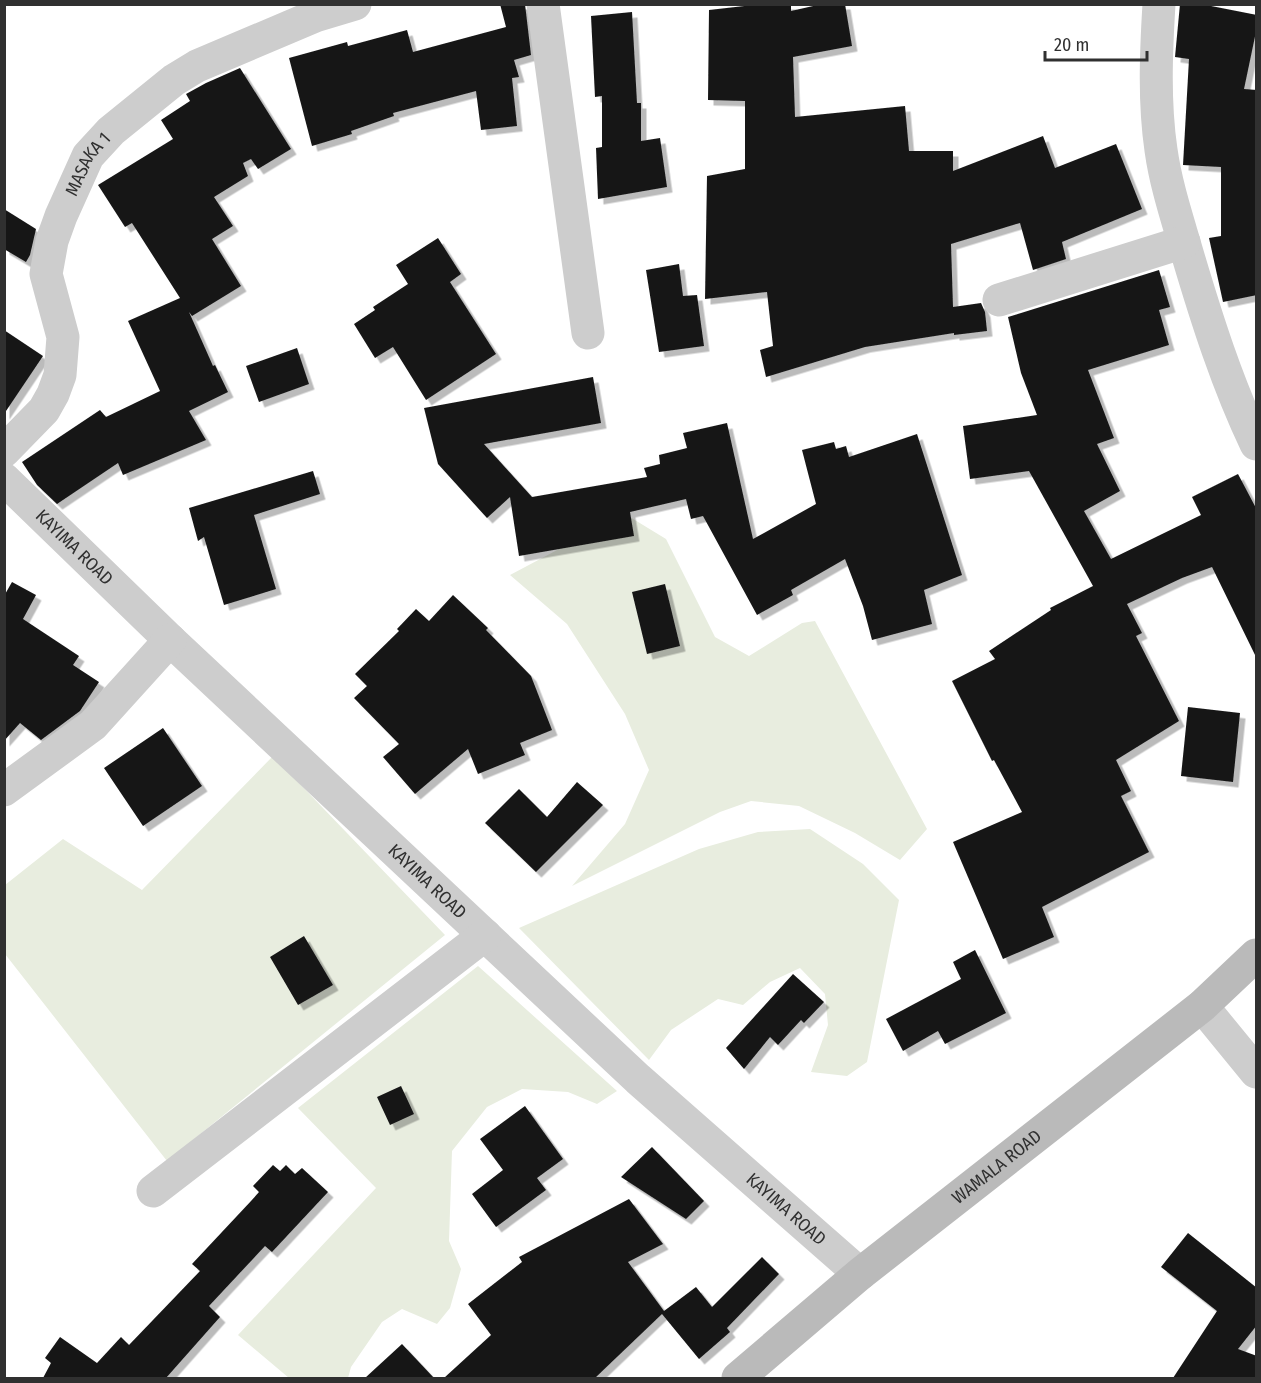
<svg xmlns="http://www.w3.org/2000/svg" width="1261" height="1383" font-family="'Fira Sans Condensed',sans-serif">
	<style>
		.green { fill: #e8eddf }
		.building { fill: #171717; filter: url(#shadow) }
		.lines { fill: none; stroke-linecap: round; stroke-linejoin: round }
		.street { stroke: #cdcdcd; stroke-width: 33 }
		.secondary { stroke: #bababa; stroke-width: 33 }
		.labels { text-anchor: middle; stroke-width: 6; stroke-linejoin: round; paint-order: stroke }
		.street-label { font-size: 18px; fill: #303030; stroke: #fff }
	</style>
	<defs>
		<filter id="shadow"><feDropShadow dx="5.5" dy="5.5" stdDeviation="0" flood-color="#0004"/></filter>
	</defs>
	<rect width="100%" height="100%" fill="#fff"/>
	<path class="green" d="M625,514l41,25 49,98 34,19 53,-33 13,-2 112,208 -27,31 -45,-27 -56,-27 -48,-5 -31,11 -148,74 53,-62 24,-54 -24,-56 -58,-90 -57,-49z
		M273,756l172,179 -278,226 -162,-207v-69l58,-46 79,51z
		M810,829l53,35 36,36 -32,162 -20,14 -36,-4 17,-47 -3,-31 -25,-26 -30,14 -27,23 -25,-6 -47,31 -22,30 -130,-132 180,-79 59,-17z
		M478,966l139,125 -20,13 -29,-12 -46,-3 -35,18 -35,44 -3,90 12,28 -11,39 -13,16 -35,-15 -20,13 -31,45 -3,11h-59l-51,-43 138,-147 -78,-80z"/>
	<path class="building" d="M500,4h25l6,51 -17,5 5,17 -7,1 5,48 -36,4 -5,-39 -83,22 1,3 -43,15 1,3 -40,12 -23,-88 58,-16 1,4 59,-16 6,22 93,-25z
		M762,4h29v7l31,-7h23l7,42 -59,11 2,60 110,-11 4,45h44v20l90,-35 12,32 61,-24 26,65 -80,33 4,17 -33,11 -13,-47 -69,21 2,63 28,-4 4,9 2,19 -33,4v-2l-89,14 -99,30 -6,-27 13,-4 -6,-54 -62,7 2,-123 38,-7v-68l-37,-1 1,-90z
		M1180,4h21l56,11v12l-13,62 13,1v205l-34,7 -14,-64 12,-2v-69l-38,-2 6,-106 -14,-2z
		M632,12l5,91h4v38l19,-3 7,49 -69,12 -2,-51 6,-1v-51l-7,1 -4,-81z
		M240,68l51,81 -33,20 -7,-10 -8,4 5,13 -34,21 19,29 -21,13 29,47 -49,30 -3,-4 24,54 2,-1 13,27 -39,19 17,29 -83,35 -5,-12 -61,41 -20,-19 -15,-23 78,-52 6,7 54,-26 -32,-70 52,-23 -48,-75 -7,4 -27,-42 75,-46 -12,-19 29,-19 -4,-7 20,-11z
		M4,209l32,20 -6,26 -4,7 -22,-13z
		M438,238l23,36 -11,8 46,72 -70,46 -33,-53 -18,11 -21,-34 21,-14 -2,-3 35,-23 -12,-19z
		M679,264l4,32 14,-1 7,51 -45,6 -13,-82z
		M1159,270l11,37 -11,3 10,35 -81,25 26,68 -17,6 23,47 -36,20 27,48 90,-44 -9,-18 46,-23 19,36v149l-45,-92 -30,11 -55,26 15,29 -6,3 43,85 -63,39 15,31 -10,5 28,56 -107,55 12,30 -51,22 -50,-117 69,-30 -28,-52 -2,1 -40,-80 43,-22 -6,-8 62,-41 -1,-2 43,-22 -64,-115 -59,8 -7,-53 74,-11 -16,-42 -13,-56z
		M4,330l39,26 -39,58z
		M297,348l12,36 -50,18 -13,-36z
		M593,377l8,46 -117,21 48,53 115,-20 -3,-9 16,-4 -1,-9 28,-7 -4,-15 44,-10 26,116 63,-35 -14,-54 32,-8 2,7 10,-3 3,11 68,-23 45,141 -38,15 8,34 -60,16 -9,-34 -18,-47 -54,31 2,5 -36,20 -54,-99 -12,3 -5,-20 -56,13 4,24 -115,20 -9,-59 -23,21 -49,-54 -14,-56z
		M313,471l7,23 -66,21 22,74 -52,16 -20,-68 -6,4 -9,-33z
		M12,582l24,13 -13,24 56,37 -6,9 26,17 -19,29 -39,29 -21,-17 -16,18v-145z
		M665,584l15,62 -33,8 -15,-62z
		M453,595l35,33 -2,2 45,46 21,54 -32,13 5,12 -47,19 -10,-25 -53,45 -32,-37 16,-13 -45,-46 13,-12 -12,-12 44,-43 -2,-2 19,-20 13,12z
		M1188,707l52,6 -7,69 -52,-6z
		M163,728l39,58 -59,40 -39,-58z
		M577,782l26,23 -67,67 -51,-49 34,-34 28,28z
		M304,936l29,49 -35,20 -28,-48z
		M975,950l31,63 -61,31 -7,-13 -35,20 -17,-32 75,-40 -8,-17z
		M793,974l31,28 -20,21 -3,-3 -23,25 -8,-8 -26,32 -18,-21z
		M401,1086l13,28 -24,11 -13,-28z
		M525,1106l38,53 -26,19 9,12 -50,37 -24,-33 31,-24 -23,-31z
		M652,1147l52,54 -18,18 -65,-42z
		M273,1165l7,6 6,-6 9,9 7,-6 26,24 -56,60 -7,-6 -56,60 11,11 -54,61h-123l8,-15 -6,-5 15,-21 37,26 24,-26 8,8 71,-74 -8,-7 59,-63 8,-9 -6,-6z
		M629,1199l34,45 -35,18 36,49 32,-24 16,20 50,-50 17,17 -52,54 3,4 -31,27 -37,-45 -67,64h-151l47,-43 -23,-31 54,-42 -3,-5z
		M1188,1233l69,55v37l-19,24 19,7v22h-84l44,-67 -56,-44z
		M402,1344l32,34h-69z"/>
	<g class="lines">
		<g class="street">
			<path d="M543,4l45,329"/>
			<path d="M1159,4c-3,49 -5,98 2,146 5,36 17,71 27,106 19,64 39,127 68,188"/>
			<path d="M999,300l185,-58"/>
			<path id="s1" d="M4,451l40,-41 9,-16 7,-19 3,-38 -17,-63 6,-33 9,-25 27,-60 23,-25 63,-51 23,-14 118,-50 40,-12"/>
			<path id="s2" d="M4,479l166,161 468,439 222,195"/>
			<path d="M4,790l89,-65 77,-85"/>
			<path d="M1202,1006l54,66"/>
			<path d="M153,1191l332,-256"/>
		</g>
		<path class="secondary" id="s3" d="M738,1378l122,-104 342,-268 54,-51"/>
	</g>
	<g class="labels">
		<g class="street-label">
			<text dy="6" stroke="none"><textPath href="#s1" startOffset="318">MASAKA 1</textPath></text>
			<text dy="6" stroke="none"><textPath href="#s2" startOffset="98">KAYIMA ROAD</textPath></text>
			<text dy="6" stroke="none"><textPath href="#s2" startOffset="584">KAYIMA ROAD</textPath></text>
			<text dy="6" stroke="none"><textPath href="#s3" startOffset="334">WAMALA ROAD</textPath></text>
			<text dy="6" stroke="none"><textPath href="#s2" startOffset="1070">KAYIMA ROAD</textPath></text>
		</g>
	</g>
	<rect width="1261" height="1383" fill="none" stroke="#303030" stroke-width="12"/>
	<path d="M1045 51v9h102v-9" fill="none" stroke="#303030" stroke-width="3"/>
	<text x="1054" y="51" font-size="18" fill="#303030" stroke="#ffffff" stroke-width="4.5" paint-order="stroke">20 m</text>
</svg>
